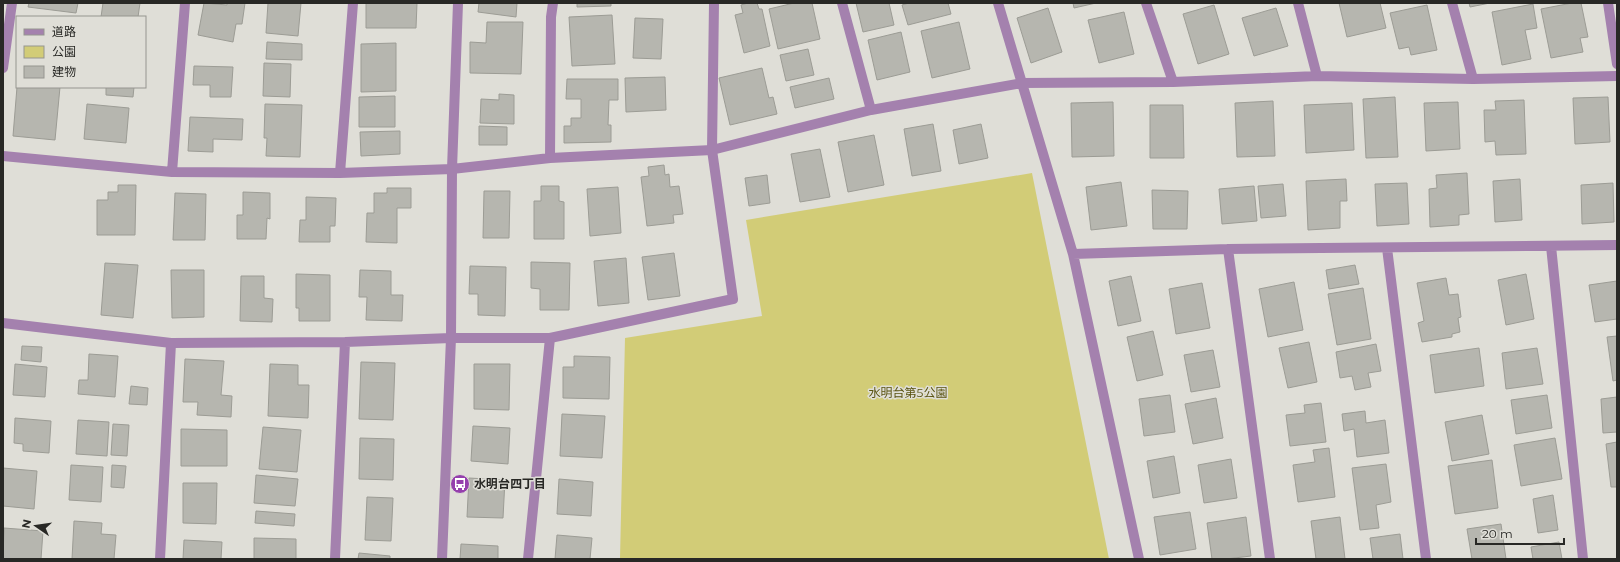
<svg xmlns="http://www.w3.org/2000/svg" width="1620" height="562" font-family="Montserrat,'Noto Sans JP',sans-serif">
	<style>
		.green { fill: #d2cc77 }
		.building { fill: #b6b6af; stroke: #9c9c95 }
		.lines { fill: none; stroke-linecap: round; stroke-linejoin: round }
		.minor { stroke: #a481ae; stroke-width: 10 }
		.labels { text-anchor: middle; stroke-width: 3; stroke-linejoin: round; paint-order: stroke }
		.park-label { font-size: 12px; fill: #5a5411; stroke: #dfded7 }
		.poi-label { font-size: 12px; font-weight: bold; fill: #282825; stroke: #dfded7; text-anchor: start }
	</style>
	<rect width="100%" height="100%" fill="#dfded7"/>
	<path class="green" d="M1032,173l77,386h-489l5,-221 137,-22 -16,-96z"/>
	<path class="building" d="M29,3h49l-2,10 -48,-6z
		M103,3h37l-2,14h-37z
		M204,3l23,2v-2h18l-3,21h-6l-3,18 -35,-7z
		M268,3h33l-3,33 -32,-3z
		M366,3h51l-1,25h-50z
		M479,3h38l-1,14 -38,-5z
		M577,3h34v3l-34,1z
		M748,3h9l2,6h3l8,37 -26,7 -9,-38 8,-2 -2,-8z
		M794,3h18l8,36 -42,10 -9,-40z
		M856,3h33l5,22 -31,7z
		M909,3h39l3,11 -43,11 -6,-20z
		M1073,3h23l-22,5z
		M1339,3h41l6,25 -39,9z
		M1469,3h21l-20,4z
		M1572,3h9l7,34 -8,1 3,14 -32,6 -10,-49z
		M1533,4l4,24 -12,2 6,29 -29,6 -10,-53z
		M1214,5l15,49 -31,10 -15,-50z
		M1427,5l10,45 -26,5 -2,-8 -10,2 -9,-36z
		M1048,8l14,44 -31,11 -14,-45z
		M1276,8l12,38 -34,10 -12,-38z
		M1124,12l10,42 -35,9 -11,-43z
		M612,15l3,49 -43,2 -3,-49z
		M635,18l28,1 -2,40 -28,-1z
		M487,22h36l-2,52 -51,-1v-31l16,1z
		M959,22l11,47 -38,9 -11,-47z
		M901,32l9,40 -33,8 -9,-40z
		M267,42l35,2v16l-36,-1z
		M396,43v48l-35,1v-48z
		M808,49l6,26 -28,6 -6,-26z
		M264,63l27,1 -1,33 -27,-1z
		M194,66l39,1 -2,30h-21v-12h-17z
		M762,68l7,30 4,-1 4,17 -47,11 -11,-47z
		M665,77l1,33 -40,2 -1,-34z
		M829,78l5,21 -39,9 -5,-21z
		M567,79h51v21h-9l-1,25h3v17l-47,1v-17h7v-8h10v-19h-15z
		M17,87h43l-5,53 -42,-4z
		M106,87h28l-1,10 -27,-2z
		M499,94l15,1v29l-34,-1 1,-24 18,1z
		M395,96v31h-36v-30z
		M1395,97l3,60 -32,1 -3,-59z
		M1608,97l2,45 -35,2 -2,-46z
		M1524,100l2,54 -30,1 -1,-14 -10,1 -1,-32h12l-1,-9z
		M1273,101l2,55 -38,1 -2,-54z
		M1113,102l1,54 -42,1 -1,-54z
		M1458,102l2,47 -34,2 -2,-48z
		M1352,103l2,47 -48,3 -2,-48z
		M87,104l42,4 -3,35 -42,-4z
		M265,104l37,1 -2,52 -34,-1 1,-18h-3z
		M1150,105h33l1,53h-34z
		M190,117l53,2 -1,21 -29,-1v13l-25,-1z
		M933,124l8,47 -29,5 -8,-47z
		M981,124l7,34 -29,6 -6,-34z
		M479,126l28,1v18h-28z
		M400,131v23l-39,2 -1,-24z
		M874,135l10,50 -36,7 -10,-50z
		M820,149l10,48 -30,5 -9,-48z
		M664,165l1,10 4,-1 1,13 9,-1 4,28 -10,1 1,8 -27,3 -6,-49 8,-1 -1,-9z
		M1467,173l2,41 -10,1v10l-29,2 -1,-38 8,-1 -1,-13z
		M767,175l3,28 -21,3 -4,-28z
		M1346,179l1,22h-7v27l-32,2 -2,-49z
		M1520,179l2,41 -27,2 -2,-41z
		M1121,182l6,44 -36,4 -5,-43z
		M1407,183l2,41 -32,2 -2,-42z
		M1613,183l1,39 -32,2 -1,-39z
		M1283,184l3,32 -25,2 -3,-32z
		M118,185h18l-1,50h-38v-35h11v-8h10z
		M541,186h18v15l5,1v37h-30v-38h7z
		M1254,186l3,35 -35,3 -3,-35z
		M618,187l3,46 -31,3 -3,-47z
		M387,188h24v20h-14v35l-31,-1 1,-29h7v-20h13z
		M1152,190l36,1 -1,38h-34z
		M484,191h26l-1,47h-26z
		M243,192l27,1v26l-3,-1 -1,21h-29v-24h6z
		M175,193l31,1 -1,46h-32z
		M306,197l30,1 -1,28h-5v16h-31l1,-22h6z
		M674,253l6,43 -32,4 -6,-43z
		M626,258l3,45 -31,3 -4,-45z
		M531,262l39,1 -1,47h-29v-21l-9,-1z
		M105,263l33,2 -5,53 -32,-3z
		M1355,265l4,19 -30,5 -3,-19z
		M470,266l36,1 -1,49 -27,-1v-21h-9z
		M171,270h33v47l-32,1z
		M360,270l31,1v24h12l-1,26 -36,-1 1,-23h-8z
		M296,274l34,1v46h-31v-13h-3z
		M1526,274l8,45 -28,6 -8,-45z
		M241,276h23v22l9,1 -1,23 -32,-1z
		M1131,276l10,45 -23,5 -9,-45z
		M1446,278l3,17 9,-1 3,23 -3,1 2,14 -8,2v3l-30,5 -4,-19 6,-2 -7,-38z
		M1617,281v38l-22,3 -6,-37z
		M1294,282l9,48 -35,7 -9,-48z
		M1202,283l8,45 -34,6 -7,-45z
		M1363,288l8,51 -34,6 -9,-51z
		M1153,331l10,44 -26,6 -10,-44z
		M1617,336v44l-4,1 -6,-44z
		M1309,342l8,40 -29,6 -9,-40z
		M1376,344l5,27 -13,2 3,14 -16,3 -3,-14 -12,2 -4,-26z
		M22,346l20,1 -1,15 -20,-2z
		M1479,348l5,38 -49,7 -5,-38z
		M1537,348l6,36 -37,5 -4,-36z
		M1213,350l7,37 -29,5 -7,-37z
		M89,354l29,2 -3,41 -37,-3 1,-14h9z
		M574,356l36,1 -1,42 -46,-1v-31h11z
		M185,359l39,2 -3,34 11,1 -1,21 -34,-2 1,-13h-15z
		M361,362l34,1 -2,57 -34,-1z
		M15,364l32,3 -2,30 -32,-2z
		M270,364l28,1v20h11l-1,33 -40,-2z
		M474,364h36l-1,46 -35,-1z
		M131,386l17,2 -1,17 -18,-1z
		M1170,395l5,37 -31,4 -5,-37z
		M1547,395l5,33 -36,6 -5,-34z
		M1617,397v35l-14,1 -2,-34z
		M1216,398l7,40 -30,6 -8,-40z
		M1321,403l5,39 -36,4 -4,-31 19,-2 -1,-8z
		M1365,411l1,12 19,-3 4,33 -32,4 -3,-28 -10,2 -2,-17z
		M562,414l43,2 -3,42 -42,-2z
		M1482,415l7,39 -37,7 -7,-39z
		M15,418l36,3 -2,32 -26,-2v-7l-9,-1z
		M78,420l31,2 -2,34 -31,-2z
		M113,424l16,1 -2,31 -16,-1z
		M473,426l37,2 -2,36 -37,-3z
		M263,427l38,3 -4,42 -38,-3z
		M181,429l46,1v36h-46z
		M360,438l34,1 -1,41 -34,-1z
		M1555,438l7,41 -41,7 -7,-41z
		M1617,442v45h-6l-5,-43z
		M1329,448l6,49 -37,5 -5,-37 22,-3 -2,-12z
		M1174,456l6,37 -27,5 -6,-37z
		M1231,459l6,39 -33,5 -6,-38z
		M1492,460l6,48 -43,6 -7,-48z
		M1386,464l5,38 -15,3 3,23 -19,2 -8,-62z
		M71,465l32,2 -2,35 -32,-2z
		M112,465l14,1 -2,22 -13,-1z
		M3,468l34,3 -3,38 -31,-3z
		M256,475l42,4 -3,27 -41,-3z
		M469,478l36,2 -2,38 -36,-1z
		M559,479l34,3 -2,34 -34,-2z
		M183,483h34l-1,41 -33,-1z
		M1553,495l5,35 -20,3 -5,-34z
		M367,497l26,1 -2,43 -26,-1z
		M256,511l39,3 -1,12 -39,-3z
		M1190,512l6,37 -36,6 -6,-38z
		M1246,517l5,39 -25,3h-14l-5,-36z
		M1340,517l5,42h-29l-5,-38z
		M74,521l28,2 -1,11 15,1 -2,24h-42z
		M1501,524l5,35h-34l-5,-30z
		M4,528l39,3 -2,28h-38z
		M1400,534l3,25h-30l-3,-21z
		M557,535l35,3 -2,21h-35z
		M254,538l42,1v20h-42z
		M184,540l38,2 -1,17h-38z
		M1559,542l3,17h-29l-2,-12z
		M461,544l37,2v13h-38z
		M359,553l31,3v3h-32z"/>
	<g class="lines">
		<path class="minor" d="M842,3l29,107
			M998,3l75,251 66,305
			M1146,3l27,79
			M1298,3l19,73
			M1452,3l21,76
			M1608,3l9,61
			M3,68l9,-65
			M3,156l169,16 168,1 112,-4 98,-11 162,-8 159,-40 151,-27 151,-1 144,-6 156,3 144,-3
			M550,158l1,-141 2,-14
			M172,172l13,-169
			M340,173l13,-170
			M1551,246l32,313
			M1387,248l39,311
			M1228,249l42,310
			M1073,254l155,-5 389,-4
			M3,323l168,20 174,-1 106,-4h99l183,-39 -21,-149 2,-147
			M160,559l11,-216
			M335,559l10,-217
			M442,559l9,-221 1,-169 6,-166
			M528,559l22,-221"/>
	</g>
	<defs>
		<symbol id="bus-disc" viewBox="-11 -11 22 22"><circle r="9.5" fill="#953fad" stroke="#dfded7"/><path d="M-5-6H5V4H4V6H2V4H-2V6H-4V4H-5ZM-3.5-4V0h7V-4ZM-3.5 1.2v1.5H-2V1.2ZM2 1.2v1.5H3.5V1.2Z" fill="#fff"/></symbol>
	</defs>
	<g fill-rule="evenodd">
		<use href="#bus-disc" x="449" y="473" width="22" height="22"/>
	</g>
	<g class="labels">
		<g class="park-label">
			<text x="908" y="397">水明台第5公園</text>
		</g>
		<g class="poi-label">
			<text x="474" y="488">水明台四丁目</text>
		</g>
	</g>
	<rect width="1620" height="562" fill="none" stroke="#282825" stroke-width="8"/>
	<rect x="16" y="16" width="130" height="72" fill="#dfded7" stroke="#969590"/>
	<rect x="24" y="29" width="20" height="6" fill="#a481ae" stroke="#969590"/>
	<text x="52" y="36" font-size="12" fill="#282825">道路</text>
	<rect x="24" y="46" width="20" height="12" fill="#d2cc77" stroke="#969590"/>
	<text x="52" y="56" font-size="12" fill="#282825">公園</text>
	<rect x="24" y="66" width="20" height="12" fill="#b6b6af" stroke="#969590"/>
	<text x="52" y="76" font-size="12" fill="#282825">建物</text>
	<g transform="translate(36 526) rotate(283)" stroke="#dfded7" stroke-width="3" paint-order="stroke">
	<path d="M0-3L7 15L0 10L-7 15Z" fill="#282825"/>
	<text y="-6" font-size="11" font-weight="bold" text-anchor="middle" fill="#282825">N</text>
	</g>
	<path d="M1476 538v6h88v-6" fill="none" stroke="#282825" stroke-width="2"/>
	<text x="1482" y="538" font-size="12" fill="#282825" stroke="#dfded7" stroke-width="3" paint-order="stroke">20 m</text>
</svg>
